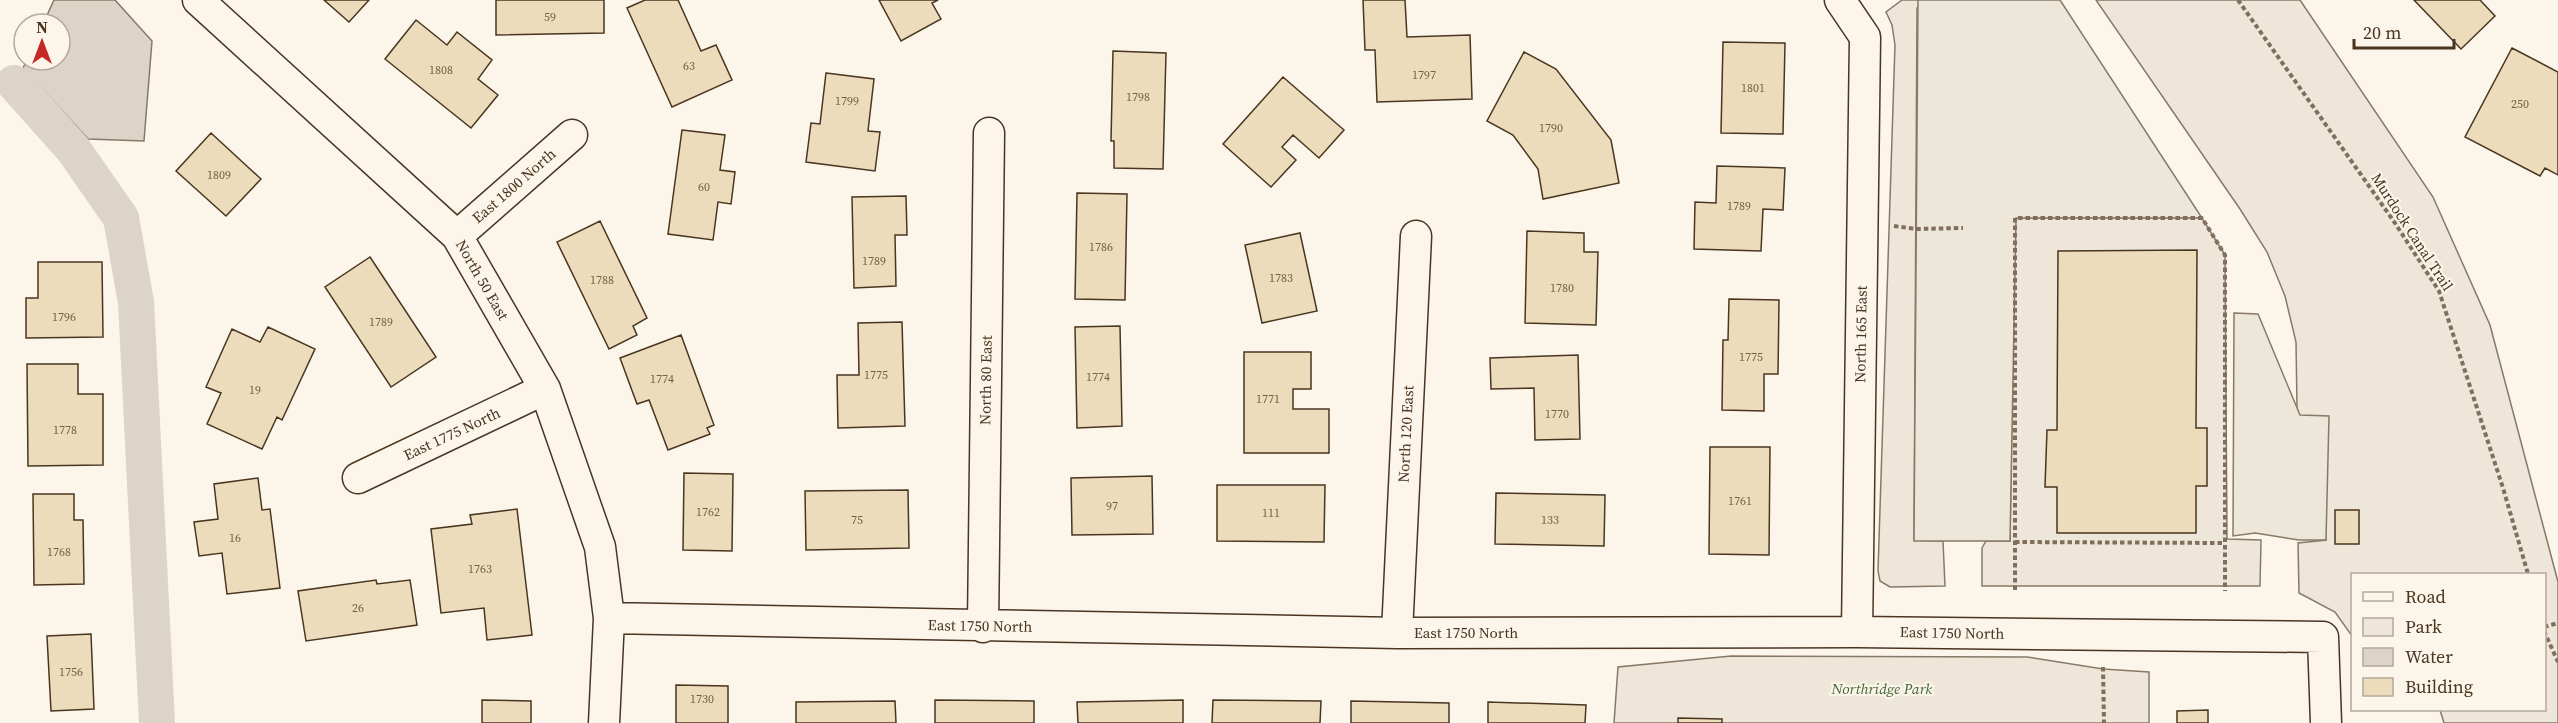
<svg xmlns="http://www.w3.org/2000/svg" width="2558" height="723" font-family="'Source Serif 4',serif">
	<style>
		.green { fill: #ede6d9; stroke: #887966; stroke-width: 1.5 }
		.parking { fill: #ede7d9; stroke: #887966; stroke-width: 1.5 }
		.water { fill: #dcd4c6; stroke: #887966; stroke-width: 1.5 }
		.lines { fill: none; stroke-linecap: round; stroke-linejoin: round }
		.canal { stroke: #dcd4c6; stroke-width: 36 }
		.building { fill: #ecdcbc; stroke: #4a3520; stroke-width: 1.5 }
		.street-casing { stroke: #4a3520; stroke-width: 33 }
		.path { stroke: #7f6f5c; stroke-width: 4; stroke-dasharray: 4.5 3; stroke-linecap: butt }
		.street { stroke: #fbf6e9; stroke-width: 30 }
		.labels { text-anchor: middle; stroke-width: 4.5; stroke-linejoin: round; paint-order: stroke }
		.number-label { font-size: 12px; fill: #725f47 }
		.street-label { font-size: 15px; fill: #4a3520; stroke: #fbf6e9 }
		.park-label { font-size: 15px; font-style: italic; fill: #436837; stroke: #fbf6e9 }
	</style>
	<rect width="100%" height="100%" fill="#fbf6e9"/>
	<path class="green" d="M1902,0h24l-9,8 -3,532 29,1 2,45 -55,1 -10,-6 -2,-10 17,-526 -3,-20 -6,-13z
		M2096,0h204l133,197 57,128 68,257v141h-114l-4,-13h104v-136h-192v62l-17,-24 -36,-19 -1,-50 28,-3 -29,-132 -1,-66 -11,-46 -18,-44 -27,-43z
		M2015,218h187l23,37 2,284 34,1 -1,46h-278v-38l4,-7h24z
		M1731,656l296,1 76,12 46,3v51h-535l4,-56z"/>
	<path class="parking" d="M1918,0h142l142,218h-186l-6,323h-96z
		M2234,313l24,1 42,101 29,1 -3,124h-27l-44,-7 -22,3z"/>
	<path class="water" d="M54,0h61l37,41 -8,100 -56,-2 -65,-71 4,-8h33v-36h-17z"/>
	<g class="lines">
		<path class="canal" d="M14,83l59,66 48,69 15,84 21,421"/>
	</g>
	<path class="building" d="M324,0h45l-20,22z
		M496,0h108v33l-108,2z
		M645,0h33l23,51 15,-6 16,35 -60,27 -45,-99z
		M879,0h59l-6,3 9,16 -40,22z
		M1363,0h42l2,37 63,-2 2,64 -95,3 -2,-52h-10z
		M2414,0h66l15,16 -34,33z
		M416,20l31,25 10,-13 35,28 -14,19 20,16 -27,33 -86,-69z
		M1723,42l62,1 -2,91 -62,-1z
		M2512,48l46,24v103l-13,-7 -5,8 -75,-39z
		M1113,51l53,2 -3,116 -49,-1v-27h-3z
		M1524,52l32,17 55,71 8,43 -76,16 -5,-30 -25,-34 -26,-14z
		M826,73l48,6 -6,52 12,1 -5,39 -69,-9 5,-39 9,1z
		M1283,77l61,53 -25,28 -26,-23 -11,12 14,13 -25,27 -48,-43z
		M682,130l43,5 -5,35 15,2 -4,32 -13,-2 -5,38 -45,-6z
		M211,133l50,46 -35,37 -50,-45z
		M1717,166l68,2 -2,42 -20,-1 -2,42 -67,-2 1,-47 21,1z
		M1077,193l50,1 -2,106 -50,-1z
		M906,196l1,39h-12l1,51 -42,2 -2,-91z
		M600,221l47,97 -14,8 4,9 -28,14 -52,-107z
		M1527,231l57,2v19h14l-2,73 -71,-2z
		M1300,233l17,78 -55,12 -17,-78z
		M2197,250l-1,178h11v58h-11v47h-139v-46h-12l2,-57h10l1,-179z
		M370,257l66,100 -45,30 -66,-100z
		M38,262h64l1,75 -77,1v-40h12z
		M1729,299l50,1 -1,74h-14v37l-42,-1 1,-70h5z
		M902,322l3,104 -67,2 -1,-53h22l-1,-52z
		M1120,326l2,100 -45,2 -2,-101z
		M268,327l47,22 -33,71 -5,-3 -15,32 -55,-25 14,-31 -15,-6 26,-58 28,13z
		M681,335l33,90 -7,3 3,6 -42,16 -19,-50 -12,4 -17,-46z
		M1244,352h67v37h-18v20h36v44h-85z
		M1578,355l2,84 -45,1 -1,-52 -43,1 -1,-31z
		M27,364h51v30h25v71l-75,1z
		M1710,447h60l-1,108 -60,-1z
		M684,473l49,1 -1,77 -49,-1z
		M1152,476l1,58 -81,1 -1,-57z
		M258,478l4,32 8,-1 10,79 -53,6 -5,-41 -23,3 -5,-34 24,-3 -4,-35z
		M1217,485h108l-1,57 -107,-1z
		M908,490l1,58 -103,2 -1,-59z
		M1496,493l109,2 -1,51 -109,-2z
		M33,494h41v26h9l1,64 -50,1z
		M517,509l15,126 -45,5 -3,-32 -43,5 -10,-84 41,-5 -2,-9z
		M2335,510h24v34h-24z
		M376,580l1,4 33,-4 7,45 -111,16 -8,-50z
		M91,634l3,75 -43,2 -4,-75z
		M676,685l52,1v37h-52z
		M482,700l49,1v22h-49z
		M935,700l99,1v22h-99z
		M1183,700v23h-105l-1,-21z
		M1213,700l108,1 -1,22h-108z
		M895,701l1,22h-100v-21z
		M1351,701l98,2v20h-98z
		M1488,702l98,3 -1,18h-97z
		M2208,710v13h-31v-12z
		M1678,718l44,1v4h-44z"/>
	<g class="lines">
		<defs>
			<path id="street" d="M198,0l259,236 88,153 55,158 9,71 -5,105
				M1840,0l25,37 -8,595
				M457,236l115,-101
				M358,478l187,-89
				M609,618l788,15 460,-1 466,5 3,86
				M983,627l6,-494
				M1397,633l19,-397"/>
		</defs>
		<use href="#street" class="street-casing"/>
		<path class="path" d="M2238,0l157,223 44,68 64,197 25,86
			M1894,226l22,3 47,-1
			M2015,542l210,1
			M2015,590v-372h187l23,37v336
			M2544,627l14,-4
			M2544,631l14,31
			M2103,667l1,56"/>
		<use href="#street" class="street"/>
	</g>
	<g class="labels">
		<g class="number-label">
			<text x="550" y="21">59</text>
			<text x="689" y="70">63</text>
			<text x="441" y="74">1808</text>
			<text x="1424" y="79">1797</text>
			<text x="1753" y="92">1801</text>
			<text x="1138" y="101">1798</text>
			<text x="847" y="105">1799</text>
			<text x="2520" y="108">250</text>
			<text x="1551" y="132">1790</text>
			<text x="219" y="179">1809</text>
			<text x="704" y="191">60</text>
			<text x="1739" y="210">1789</text>
			<text x="1101" y="251">1786</text>
			<text x="874" y="265">1789</text>
			<text x="1281" y="282">1783</text>
			<text x="602" y="284">1788</text>
			<text x="1562" y="292">1780</text>
			<text x="64" y="321">1796</text>
			<text x="381" y="326">1789</text>
			<text x="1751" y="361">1775</text>
			<text x="876" y="379">1775</text>
			<text x="1098" y="381">1774</text>
			<text x="662" y="383">1774</text>
			<text x="255" y="394">19</text>
			<text x="1268" y="403">1771</text>
			<text x="1557" y="418">1770</text>
			<text x="65" y="434">1778</text>
			<text x="1740" y="505">1761</text>
			<text x="1112" y="510">97</text>
			<text x="708" y="516">1762</text>
			<text x="1271" y="517">111</text>
			<text x="857" y="524">75</text>
			<text x="1550" y="524">133</text>
			<text x="235" y="542">16</text>
			<text x="59" y="556">1768</text>
			<text x="480" y="573">1763</text>
			<text x="358" y="612">26</text>
			<text x="71" y="676">1756</text>
			<text x="702" y="703">1730</text>
		</g>
		<g class="street-label">
			<text transform="translate(514 186) rotate(-41)" y="5">East 1800 North</text>
			<text transform="translate(2412 232) rotate(57)" y="5">Murdock Canal Trail</text>
			<text transform="translate(482 280) rotate(60)" y="5">North 50 East</text>
			<text transform="translate(1861 334) rotate(-89)" y="5">North 165 East</text>
			<text transform="translate(986 380) rotate(-89)" y="5">North 80 East</text>
			<text transform="translate(452 434) rotate(-25)" y="5">East 1775 North</text>
			<text transform="translate(1406 434) rotate(-87)" y="5">North 120 East</text>
			<text transform="translate(980 626) rotate(1)" y="5">East 1750 North</text>
			<text x="1466" y="638">East 1750 North</text>
			<text transform="translate(1952 633) rotate(1)" y="5">East 1750 North</text>
		</g>
		<g class="park-label">
			<text x="1882" y="694">Northridge Park</text>
		</g>
	</g>
	<rect x="2351" y="573" width="195" height="138" fill="#fbf6e9" stroke="#b4a999" stroke-width="1.5"/>
	<rect x="2363" y="592" width="30" height="9" fill="#fbf6e9" stroke="#b4a999" stroke-width="1.5"/>
	<text x="2405" y="603" font-size="18" fill="#4a3520">Road</text>
	<rect x="2363" y="618" width="30" height="18" fill="#ede6d9" stroke="#b4a999" stroke-width="1.5"/>
	<text x="2405" y="633" font-size="18" fill="#4a3520">Park</text>
	<rect x="2363" y="648" width="30" height="18" fill="#dcd4c6" stroke="#b4a999" stroke-width="1.5"/>
	<text x="2405" y="663" font-size="18" fill="#4a3520">Water</text>
	<rect x="2363" y="678" width="30" height="18" fill="#ecdcbc" stroke="#b4a999" stroke-width="1.5"/>
	<text x="2405" y="693" font-size="18" fill="#4a3520">Building</text>
	<g transform="translate(42 42)"><circle r="28" fill="#fbf6e9" stroke="#b4a999" stroke-width="1.5"/>
	<path d="M0-4.5L10 22L0 15L-10 22Z" fill="#c62828"/>
	<text y="-9" font-size="16" font-weight="bold" text-anchor="middle" fill="#4a3520">N</text>
	</g>
	<path d="M2354 39v9h100v-9" fill="none" stroke="#4a3520" stroke-width="3"/>
	<text x="2363" y="39" font-size="18" fill="#4a3520" stroke="#fbf6e9" stroke-width="4.5" paint-order="stroke">20 m</text>
</svg>
